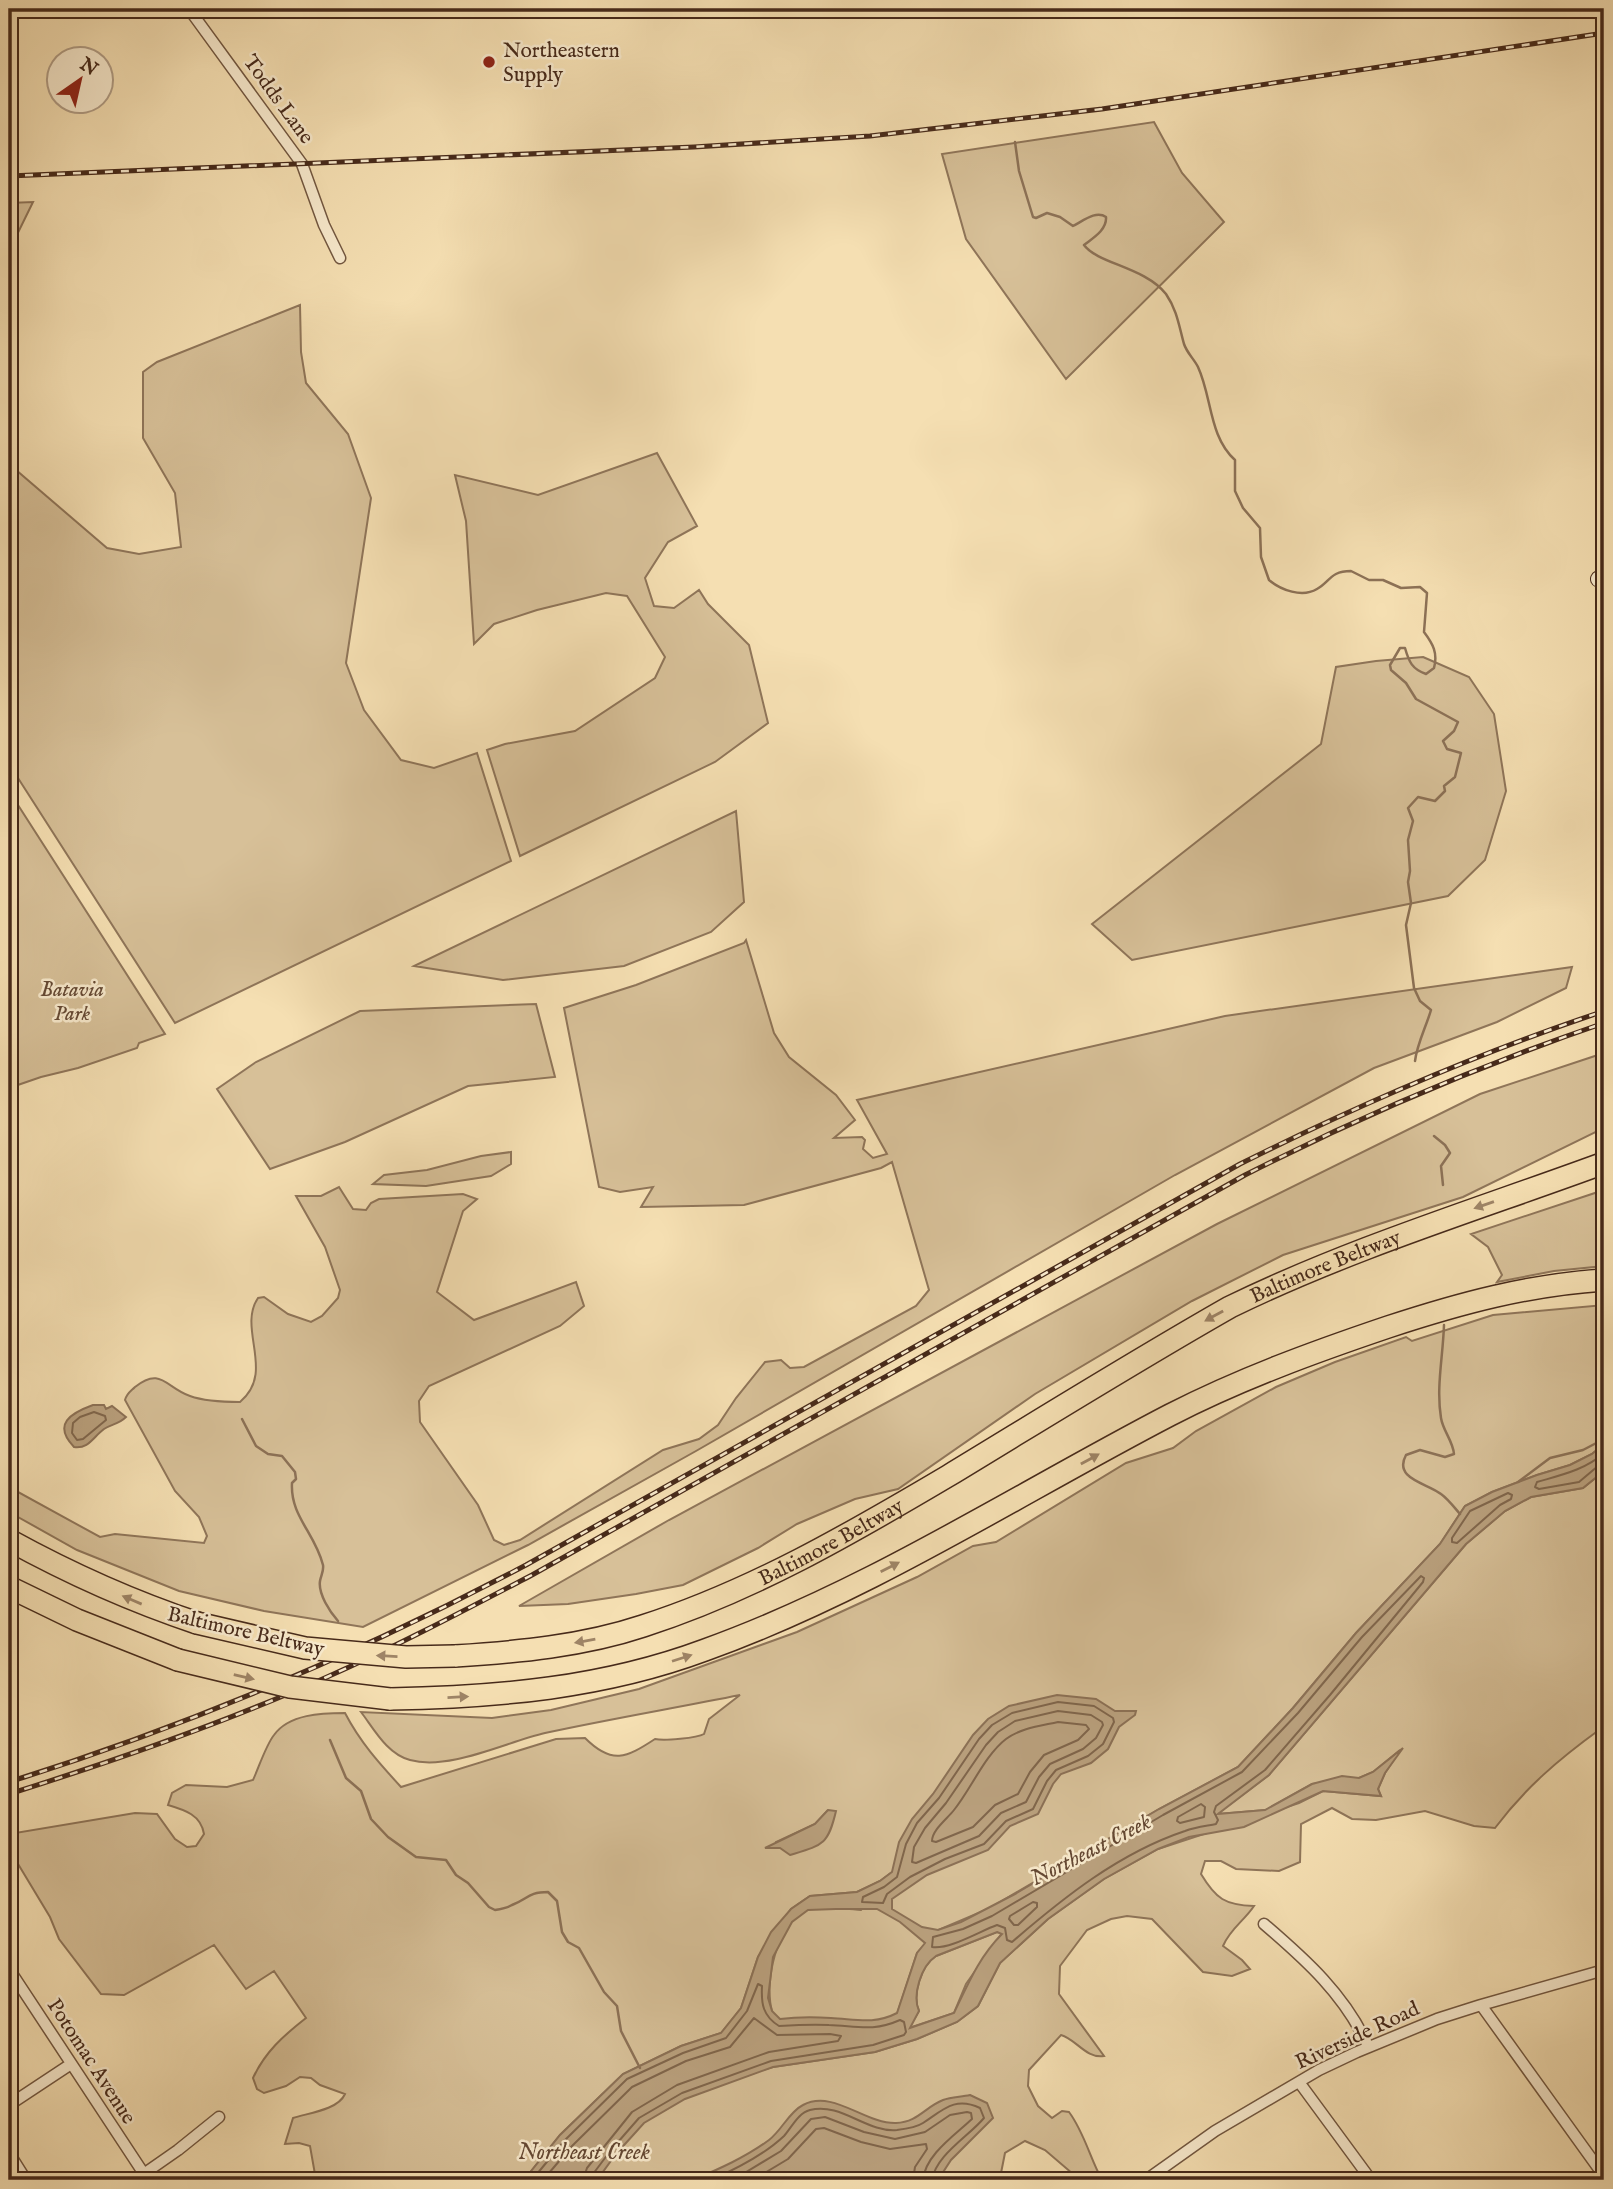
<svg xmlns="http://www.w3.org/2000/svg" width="1613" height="2189" font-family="'IM FELL English',serif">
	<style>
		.green { fill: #d7c098; stroke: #8f7559; stroke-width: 2; fill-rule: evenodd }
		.water { fill: #baa17e; stroke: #8c7156; stroke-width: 2; fill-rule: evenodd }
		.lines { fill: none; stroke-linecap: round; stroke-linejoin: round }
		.shore { stroke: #80664c; stroke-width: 2 }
		.stream { stroke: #8c7156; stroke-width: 2.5 }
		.street-casing { stroke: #725740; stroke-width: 13 }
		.secondary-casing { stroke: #472a1a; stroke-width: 18 }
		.highway-casing { stroke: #472a1a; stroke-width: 24 }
		.street { stroke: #f8eacd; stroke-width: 10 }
		.secondary { stroke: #f8eacd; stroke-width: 16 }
		.highway { stroke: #f5dfb2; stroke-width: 21 }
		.rail-casing { stroke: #472a1a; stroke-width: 5 }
		.rail { stroke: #f8eacd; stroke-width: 2.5; stroke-dasharray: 8; stroke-linecap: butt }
		.highway-bridge-casing { stroke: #472a1a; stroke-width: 24; stroke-linecap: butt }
		.highway-bridge { stroke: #f5dfb2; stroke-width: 21 }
		.oneway { fill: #9e8466 }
		.poi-dot { fill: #8f2418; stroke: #f8eacd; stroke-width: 2.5 }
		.labels { text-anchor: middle; stroke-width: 5; stroke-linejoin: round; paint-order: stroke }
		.poi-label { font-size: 21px; fill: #472a1a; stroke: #f8eacd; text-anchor: start }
		.street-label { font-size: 21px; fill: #472a1a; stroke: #f8eacd }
		.park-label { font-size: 21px; font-style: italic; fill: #644833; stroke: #f8eacd }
		.water-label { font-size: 23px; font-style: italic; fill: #644833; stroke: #f8eacd }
	</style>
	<rect width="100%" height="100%" fill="#f5dfb2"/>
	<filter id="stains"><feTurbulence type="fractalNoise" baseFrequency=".00286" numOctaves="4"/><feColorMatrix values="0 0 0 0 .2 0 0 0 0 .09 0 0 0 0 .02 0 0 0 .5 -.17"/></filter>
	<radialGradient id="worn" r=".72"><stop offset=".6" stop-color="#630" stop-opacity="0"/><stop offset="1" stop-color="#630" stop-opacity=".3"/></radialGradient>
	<path class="green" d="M1154,122l28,51 42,49 -158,157 -100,-140 -24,-85z
		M33,202l-24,49v-48z
		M300,305l1,47 5,31 42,51 23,64 -25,165 18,47 37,50 33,8 43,-15 34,108 -336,162 -166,-259v-300l98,84 32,6 42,-7 -6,-54 -32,-55v-66l14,-10z
		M657,453l40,73 -29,16 -23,36 9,28 20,2 25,-18 9,14 41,41 19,78 -53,39 -195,94 -33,-106 18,-6 70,-13 80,-53 10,-21 -38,-61 -21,-3 -69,17 -43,14 -20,20 -8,-123 -11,-46 83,20z
		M1423,657l46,20 25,37 12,77 -21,69 -37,36 -316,64 -40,-36 229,-180 15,-77 40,-6z
		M9,791l156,243 -26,9 -2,5 -59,20 -37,9 -32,11z
		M736,811l8,91 -33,30 -87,34 -121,14 -89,-14z
		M746,940l28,93 15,24 47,38 19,25 -21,18 28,-1 3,3 -2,9 10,9 14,-4 -30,-54 368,-84 347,-49 -6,21 -69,34 -123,46 -199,107 -479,276 -168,94 -165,82 -99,-16 -85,-20 -102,-41 -68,-38v-25l91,50 15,-3 89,9 3,-7 -8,-19 -24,-26 -50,-91c2,-7 5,-8 10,-13 26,-21 31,1 55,9 14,5 35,6 50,6 36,-30 -3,-73 18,-104l6,-1 24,17 23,8 11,-6 16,-18 2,-8 -15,-43 -29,-51h25l18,-9 14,22 13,1 5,-7 8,-4 84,-5 14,5 -14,12 -26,81 37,28 102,-38 8,24 -24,20 -131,60 -10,15 1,21 58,83 16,35 10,5 16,-5 143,-90 36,-11 19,-14 18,-27 29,-36 16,-2 9,8 14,-1 112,-61 13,-16 -37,-128 -11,6 -137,37 -103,2 12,-20 -33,5 -21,-5 -35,-179 72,-23 108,-42z
		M536,1004l19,73 -87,9 -123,56 -75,27 -53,-80 39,-27 104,-51z
		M1604,1053v75l-141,69 -180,58 -91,46 -157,93 -137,95 -43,10 -58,25 -39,24 -75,37 -47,9 -68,10 -49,2 150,-86 548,-296 263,-130z
		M511,1152v12l-20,12 -65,10 -53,-2 11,-9 43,-5 54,-14z
		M1604,1190v76l-50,5 -57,11 5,-7 -14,-28 -17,-13z
		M1604,1305v139l-12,10 -22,11 -33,10 -45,17 -27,14 -25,38 -84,89 -63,75 -55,59 -79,42 -171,100 -50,21 -21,23 -20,61 -9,12 -140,6 24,-21c-8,-28 4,-88 35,-101 12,-5 41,-1 54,0l31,-38 -12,9 -23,11 -47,4 -19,13 -33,48 -17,51 -20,25 -40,13 -58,28 -63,61 -36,45h-208l-6,-34 -11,-3 -14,1 8,-26c15,-5 45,-8 52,-24l-25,-9 -9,-7 -11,-1 -14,9 -22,7 -7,-4 -4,-11c12,-26 30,-42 53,-60l-32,-47 -28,18 -32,-44 -90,50 -23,-1 -42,-55 -9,-22 -41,-68v-15l126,-21 22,1 18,25 12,8 9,-1 8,-12c-3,-19 -19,-24 -36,-29l4,-12 14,-8 41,2 26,-7c6,-13 13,-35 21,-45 15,-21 48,-22 71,-22 15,29 34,50 56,74l155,-48 29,-1c27,27 41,20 70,1 9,2 42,-1 49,-5l5,-15 31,-24c-65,13 -130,24 -195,38 -39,9 -96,38 -135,27 -23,-6 -36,-31 -49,-48l131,6 59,-8 88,-21 158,-57 120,-55 56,-31 23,-4 130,-79 47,-15 23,-17 80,-44 59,-25 71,-25 6,4 81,-26zM828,1810l-23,40 -28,-3 -1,-5 39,-18z
		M1604,1471v258l-5,1c-40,29 -74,58 -104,98l-21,-2 -49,-15 -49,9 -24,-1 -20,-11 -31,16 -1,38 -21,9 -43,-2 -15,-8h-16l-4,13c15,25 24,31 53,32 -10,15 -24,23 -31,40l19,14 8,9 -18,7 -29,-4 -51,-53 -25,-3 -16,3 -24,11 -27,36 -1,28 45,62c-18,3 -28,-17 -43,-21l-32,35 -1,16 10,20 14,12 10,-7 7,1c15,20 21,46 33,68h-22l-35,-30 -20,-9 -20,12 -4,20 -5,7h-422l86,-81 113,-32 102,-15 42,-13 40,-17 21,-16 22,-43 48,-44 56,-40 54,-30 141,-46 24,-12 58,5 -3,-7 7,-16 15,-23 -27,22 -14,6 -47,6 -46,26 -49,4 52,-39 197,-231 39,-33 26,-14 52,-9z
		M997,1932l5,1 -36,51 -12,29 -45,15 10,-17c-7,-16 2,-45 17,-55z"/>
	<path class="water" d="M93,1405h11l2,4 6,-3 14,11c-7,7 -14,7 -22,12 -11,8 -15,20 -30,18 -22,-23 -3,-34 19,-42z
		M1604,1444v27l-21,17 -52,9 -26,14 -39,33 -197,231 -51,39 47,-4 47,-26 30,-8 17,2 14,-6 30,-24 -18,25 -7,16 3,7 -58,-5 -79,36 -55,10 -31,12 -54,30 -56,40 -48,44 -22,43 -21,16 -40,17 -42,13 -102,15 -88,32 -41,24 -28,31 -19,26h-73l36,-45 63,-61 58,-28 40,-13 20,-25 17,-51 13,-25 20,-23 19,-13 47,-4 23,-11 12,-9 7,-30 13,-23 21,-25 40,-59 15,-16 21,-13 48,-11 39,4 19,12h21l-1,4 -16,12 -11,22 -17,14 -30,11 -8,10 -15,30 -28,12 -22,24 -61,25 -35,24v10l30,18 16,3 23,-8 54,-28 144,-85 79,-42 55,-59 63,-75 84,-89 25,-38 27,-14 45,-17 33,-10 22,-11zM836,1909h41l23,13 25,21 -8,10 -20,60c-23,12 -42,6 -66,5 -17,-1 -35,-1 -51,1l-8,-8 -4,-13 5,-41 19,-35 16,-12zM997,1932l5,2c-23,23 -34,50 -48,79l-44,15 9,-17c-7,-16 2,-45 17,-55z
		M828,1810l8,1c-8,34 -13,34 -46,44l-10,-7h-15l50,-24z
		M970,2095l17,8 6,15 -42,42 -13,20h-245c26,-11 53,-23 76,-40 13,-10 20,-28 34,-35 30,-16 62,19 93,18 22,-1 29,-16 47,-23 8,-3 18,-3 27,-5z"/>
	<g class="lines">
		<path class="shore" d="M94,1412l11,4 1,4 -23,19 -6,1 -5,-7 1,-10 7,-6z
			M1604,1453c-19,17 -43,22 -67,29l-2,5 4,2 40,-7 19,-16h6
			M1508,1493l4,2 -1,4 -11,6 -43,38 -5,-1v-4l18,-27z
			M1421,1576l3,2 -1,4 -93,113 -65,75 -49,36 -2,6 4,8 -2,4c-10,2 -21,3 -31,7 -66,22 -122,67 -173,111l-5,-2 -2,-12 -8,-3c-17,6 -48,25 -65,22l1,-10 30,-8 29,-13 171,-101 79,-43 56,-59 64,-76z
			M1058,1702l36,4 19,12 1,4 -11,22 -15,12 -32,14 -9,11 -14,28 -27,12 -22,23 -39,15 -35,18 -23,17 -4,9 -21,-1 1,-5 21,-10 13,-10 9,-33 11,-21 22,-25 40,-59 13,-14 20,-12z
			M1058,1711l33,4 11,7 1,3 -7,13 -13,11 -33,15 -11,13 -13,25 -25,11 -22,23 -63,27 -4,-1 2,-15 11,-19 21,-25 40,-58 12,-13 17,-11z
			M1058,1722l28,3 3,4 -11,11 -34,15 -14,17 -12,22 -23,11 -22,22 -37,15 -4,-1c0,-11 15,-22 22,-31 17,-21 31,-55 52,-71 15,-11 34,-13 52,-17z
			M1201,1804l4,3 -1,10 -24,6 -3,-2 1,-4z
			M1033,1902l4,1v4l-19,18h-4l-5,-6 1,-3z
			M532,2180l33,-40 62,-61 56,-26 43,-15 21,-27 11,-27 4,2c-1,18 1,30 17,40 16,-1 33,-2 50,-1 28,1 44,7 71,-5l4,2 2,10 -2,3 -31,10 -102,16 -89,32 -43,25 -28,32 -18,24 -1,6
			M543,2180l29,-34 60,-59 54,-26 44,-14 24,-29 23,17 53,-1 11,2 -3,5 -69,11 -92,33 -45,27 -45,56 -4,12
			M711,2180c25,-11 53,-25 73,-44 8,-9 14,-23 26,-26 31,-8 57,23 87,20 8,-1 20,-3 26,-7 20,-13 32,-27 57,-15l4,10c-16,19 -48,37 -52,62
			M733,2180l48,-29 30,-32 14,-2 39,15 31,7 30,-7 25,-17 17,-3 4,1 1,6c-17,16 -47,36 -49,61
			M753,2180l35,-21 28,-30 8,-1 37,14 29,7 36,-5 1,5 -12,18 -2,13"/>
		<path class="stream" d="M1015,142l4,29 14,46 3,1 11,-5 13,4 13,9c10,-5 23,-16 33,-9 1,13 -13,21 -22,28 14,19 61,22 82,49 11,16 13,32 18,50 3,9 10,15 14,23 14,30 11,70 37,93v31l8,17 17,20 1,29 8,23c12,10 33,18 48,9 13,-7 13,-18 34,-18l18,9h14l18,8 19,-1 7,6 -3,39c9,12 14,21 10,36l-8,6c-14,-5 -17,-12 -21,-26h-5l-10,17 1,5 15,13 10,16 42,23 -4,9 -11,10 4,8 14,4 -6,24 -11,9 1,5 -10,10 -17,-4 -10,11 5,13 -5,19 2,31 -2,11 3,21 -5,22 8,63 6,13 11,9c-5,17 -14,34 -16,51
			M1434,1136l11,9 5,8 -9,13 2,19
			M1444,1325c-1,32 -8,62 -3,93 2,13 12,23 13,36l-9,3 -25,-7 -14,5c-13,24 21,28 35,39 7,5 13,13 19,20
			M242,1419l14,27 12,8 14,2 13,16 1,7 -4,4c-2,33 23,50 31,82 1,6 -2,10 -3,16 -2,13 10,31 18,40
			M1518,1482l32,-24 33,-8 21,-11
			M330,1740l16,38 15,13 10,28 17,18 28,20 30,3 10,15 12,8 21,24 6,3c6,-1 12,-2 17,-5 16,-6 16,-13 36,-13l9,9 5,31 6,10 11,6 25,44 13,14 4,25 19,37"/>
		<defs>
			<path id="street" d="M189,9l113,155 22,61 16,33
				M1573,9l10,2 14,-2
				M1264,1924c42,36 81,71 104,122
				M9,1969l135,205
				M1481,2005l123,171
				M1299,2082l72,98
				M9,2105l62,-41
				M9,2153l17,27
				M135,2180l43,-30 41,-33
				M1146,2180l69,-49 104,-61 38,-18 80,-33 44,-14 123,-35"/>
			<path id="secondary" d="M1599,579l5,2"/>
			<g id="highway">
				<path d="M9,1540c60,33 122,61 188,83"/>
				<path d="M9,1587l68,33 101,40"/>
				<path id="s1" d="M455,1656c63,-4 128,-10 188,-30 109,-35 207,-92 305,-150 94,-57 187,-115 282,-169 121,-59 249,-98 374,-144"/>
				<path d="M390,1699c108,-2 213,-11 315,-49 164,-59 311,-155 465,-235 70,-36 144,-63 218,-88 73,-24 140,-42 216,-47"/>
			</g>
		</defs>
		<use href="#street" class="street-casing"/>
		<use href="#secondary" class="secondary-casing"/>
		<use href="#highway" class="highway-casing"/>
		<use href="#street" class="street"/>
		<use href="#secondary" class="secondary"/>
		<use href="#highway" class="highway"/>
		<defs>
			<path id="rail" d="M9,176l685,-29 176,-11 232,-27 502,-76
				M9,1782c179,-56 351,-129 517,-217l714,-401c118,-59 239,-111 364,-153
				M9,1794c108,-34 215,-71 318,-117 70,-31 138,-67 205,-102l713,-400c116,-59 236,-110 359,-152"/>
		</defs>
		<use href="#rail" class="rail-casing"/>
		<use href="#rail" class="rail"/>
		<defs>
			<path id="highway-bridge" d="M197,1623l108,25 101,9 49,-1
				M178,1660l112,27 100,12"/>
		</defs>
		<use href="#highway-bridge" class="highway-bridge-casing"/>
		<use href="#highway-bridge" class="highway-bridge"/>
	</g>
	<defs><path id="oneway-solid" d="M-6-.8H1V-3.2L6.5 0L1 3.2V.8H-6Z" transform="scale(1.75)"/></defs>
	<g class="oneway">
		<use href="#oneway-solid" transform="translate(1484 1205) rotate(161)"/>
		<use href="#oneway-solid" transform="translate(1214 1316) rotate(151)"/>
		<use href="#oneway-solid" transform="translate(1090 1459) rotate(-29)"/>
		<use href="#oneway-solid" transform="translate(890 1567) rotate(-27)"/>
		<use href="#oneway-solid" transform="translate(132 1600) rotate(-157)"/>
		<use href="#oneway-solid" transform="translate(585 1641) rotate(170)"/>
		<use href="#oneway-solid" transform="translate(387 1656) rotate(-177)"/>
		<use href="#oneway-solid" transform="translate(682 1658) rotate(-18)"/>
		<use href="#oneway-solid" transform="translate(244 1677) rotate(13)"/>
		<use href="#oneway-solid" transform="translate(458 1697) rotate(-3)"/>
	</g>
	<circle class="poi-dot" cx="489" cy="62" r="7"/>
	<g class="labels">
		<g class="poi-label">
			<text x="503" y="57">Northeastern<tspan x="503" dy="24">Supply</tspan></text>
		</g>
		<g class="street-label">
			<text transform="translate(279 99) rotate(54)" y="7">Todds Lane</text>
			<text dy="7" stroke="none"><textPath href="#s1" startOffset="964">Baltimore Beltway</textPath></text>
			<text dy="7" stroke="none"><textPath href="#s1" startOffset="397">Baltimore Beltway</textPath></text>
			<text transform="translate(246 1631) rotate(13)" y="7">Baltimore Beltway</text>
			<text transform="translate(1357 2035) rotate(-25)" y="7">Riverside Road</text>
			<text transform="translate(92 2061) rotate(57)" y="7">Potomac Avenue</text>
		</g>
		<g class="park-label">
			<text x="72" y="996">Batavia<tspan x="72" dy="24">Park</tspan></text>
		</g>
		<g class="water-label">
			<text transform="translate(1090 1849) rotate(-27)" y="8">Northeast Creek</text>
			<text x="584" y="2159">Northeast Creek</text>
		</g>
	</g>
	<rect width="1613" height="2189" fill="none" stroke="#f5dfb2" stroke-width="35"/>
	<rect x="10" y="10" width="1592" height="2168" fill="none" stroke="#472a1a" stroke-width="3.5"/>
	<rect x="18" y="18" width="1578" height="2154" fill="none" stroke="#472a1a" stroke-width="2"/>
	<g transform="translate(80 80) rotate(34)"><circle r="33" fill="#f8eacd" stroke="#b19d85" stroke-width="2"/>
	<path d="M0-5L12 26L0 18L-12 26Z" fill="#8f2418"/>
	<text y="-10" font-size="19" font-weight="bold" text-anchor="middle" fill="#472a1a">N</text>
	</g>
	<rect width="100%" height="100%" filter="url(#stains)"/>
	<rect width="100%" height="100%" fill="url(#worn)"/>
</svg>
